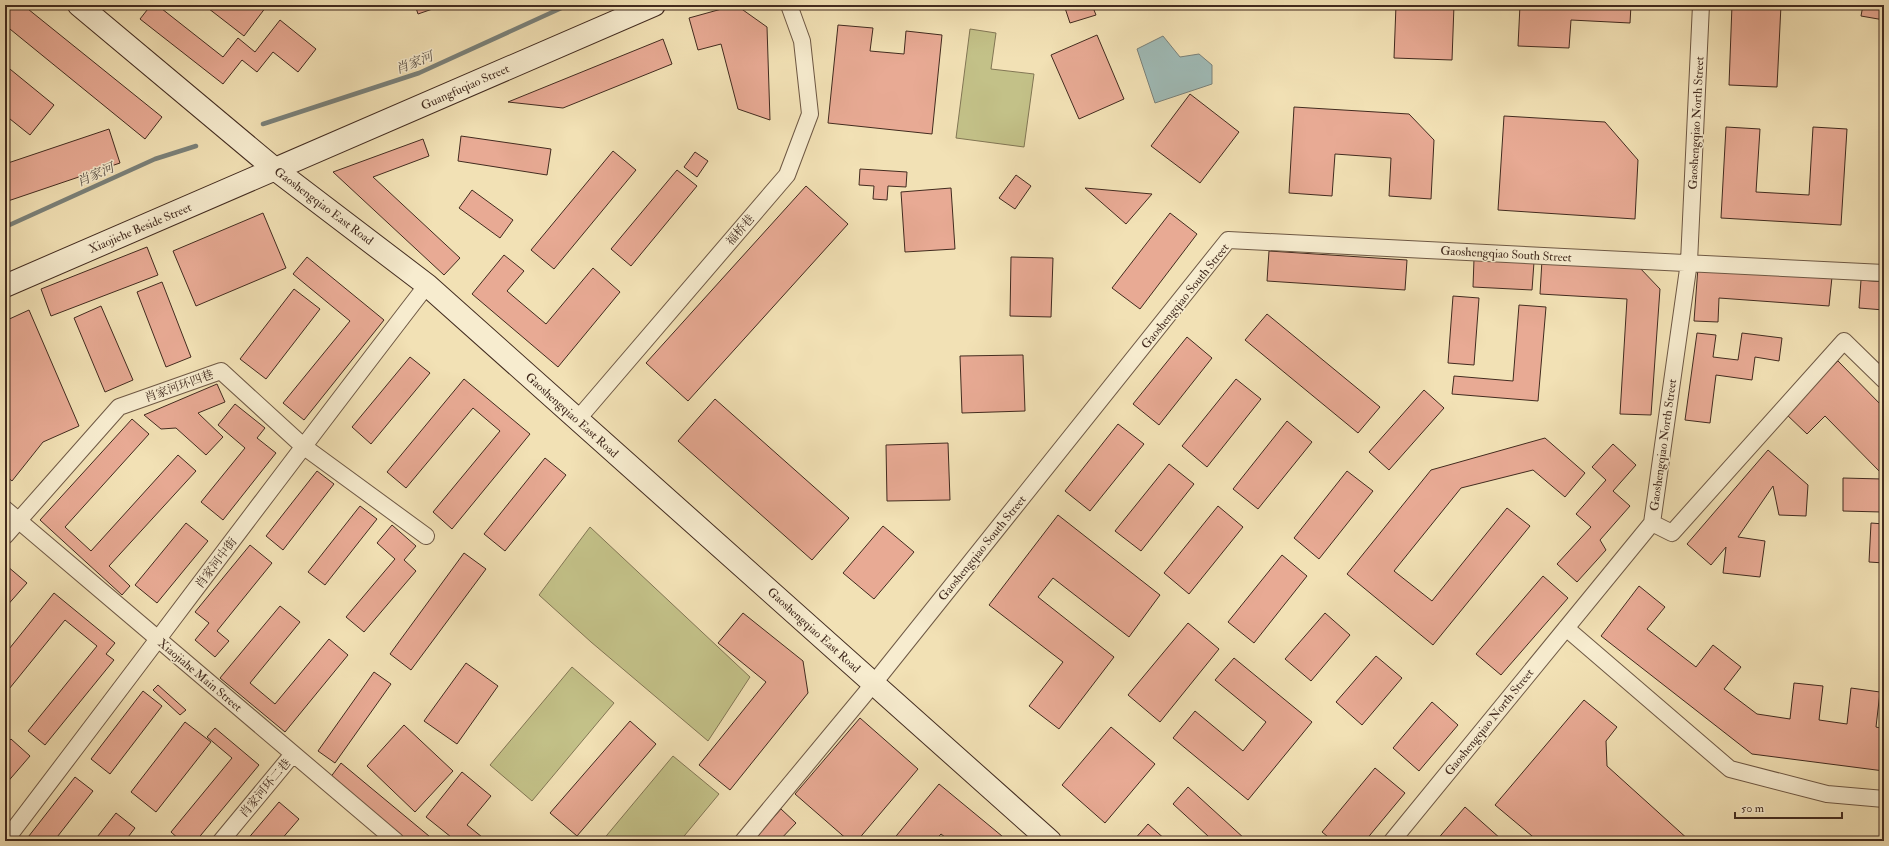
<svg xmlns="http://www.w3.org/2000/svg" width="1889" height="846" font-family="'IM FELL Double Pica','Noto Serif SC',serif">
	<style>
		.green { fill: #c3c188; stroke: #827654 }
		.water { fill: #9fbbb7; stroke: #7a817a }
		.lines { fill: none; stroke-linecap: round; stroke-linejoin: round }
		.stream { stroke: #7a817a; stroke-width: 4.5 }
		.building { fill: #e8aa94; stroke: #422b1f }
		.street-casing { stroke: #6e5844; stroke-width: 18 }
		.secondary-casing { stroke: #422b1f; stroke-width: 24 }
		.street { stroke: #f7eccf; stroke-width: 16 }
		.secondary { stroke: #f7eccf; stroke-width: 22 }
		.labels { text-anchor: middle; stroke-width: 3; stroke-linejoin: round; paint-order: stroke }
		.street-label { font-size: 12px; fill: #422b1f; stroke: #f7eccf }
		.water-label { font-size: 13px; font-style: italic; fill: #594f45; stroke: #f7eccf }
	</style>
	<rect width="100%" height="100%" fill="#f2e1b5"/>
	<filter id="stains"><feTurbulence type="fractalNoise" baseFrequency=".005" numOctaves="4"/><feColorMatrix values="0 0 0 0 .2 0 0 0 0 .09 0 0 0 0 .02 0 0 0 .5 -.17"/></filter>
	<radialGradient id="worn" r=".72"><stop offset=".6" stop-color="#630" stop-opacity="0"/><stop offset="1" stop-color="#630" stop-opacity=".3"/></radialGradient>
	<path class="green" d="M970,29l26,4 -5,36 43,5 -10,73 -68,-9z
		M590,527l160,150 -42,64 -117,-99 -52,-47z
		M572,667l42,36 -82,98 -42,-36z
		M673,756l46,38 -39,47h-78z"/>
	<path class="water" d="M1163,36l17,21 19,-3 13,11v19l-57,19 -18,-54z"/>
	<g class="lines">
		<path class="stream" d="M263,124l156,-51 149,-68
			M5,227l150,-68 41,-13"/>
	</g>
	<path class="building" d="M10,5h13l139,112 -17,22 -140,-114v-15z
		M151,5h6l66,52 15,-19 17,14 25,-32 36,29 -18,23 -25,-20 -16,20 -15,-12 -19,24 -83,-65z
		M204,5h59l3,2 -22,29z
		M415,5h29l-26,9z
		M736,5l31,22 3,93 -32,-11 -17,-65 -23,6 -9,-32z
		M1064,5h28l4,10 -26,8z
		M1396,5h58l-2,55 -58,-2z
		M1520,5h111l-1,18 -59,-3 -2,28 -51,-2z
		M1732,5h49l-4,82 -48,-2z
		M1863,5h21v15l-23,-4z
		M838,25l35,3 -3,23 34,3 2,-23 36,4 -10,99 -104,-11z
		M1097,35l27,64 -45,20 -28,-64z
		M663,39l9,25 -109,44 -55,-6z
		M5,65l49,40 -24,30 -25,-20z
		M1190,94l49,38 -39,51 -49,-37z
		M1294,107l115,7 25,26 -3,59 -42,-3 2,-38 -56,-4 -3,42 -43,-3z
		M1504,116l101,6 33,38 -3,59 -137,-9z
		M1726,127l34,2 -4,63 53,3 4,-68 34,2 -6,96 -120,-7z
		M109,129l11,34 -115,39v-38z
		M461,136l90,13 -4,26 -89,-14z
		M423,139l6,17 -56,21 87,81 -16,17 -111,-103z
		M613,151l23,19 -82,99 -23,-19z
		M695,152l13,9 -11,16 -13,-10z
		M860,169l47,3 -1,15 -18,-1 -1,14 -14,-1 1,-13 -15,-1z
		M677,170l20,16 -66,80 -20,-17z
		M1016,175l15,11 -16,23 -16,-11z
		M806,186l42,38 -160,177 -42,-38z
		M951,188l4,61 -50,3 -4,-60z
		M1085,188l67,6 -26,30z
		M472,190l41,30 -13,18 -41,-30z
		M263,213l23,55 -90,38 -23,-55z
		M1170,213l27,21 -57,75 -28,-21z
		M147,247l11,28 -107,41 -10,-27z
		M1269,251l138,9 -2,30 -138,-9z
		M504,255l20,16 -17,20 39,33 47,-56 27,24 -62,75 -86,-73z
		M307,257l77,63 -80,100 -21,-17 67,-82 -57,-47z
		M1011,257l42,1 -2,59 -41,-1z
		M1474,259l60,3 -2,28 -59,-3z
		M1542,260l96,6 22,23 -9,126 -31,-1 7,-115 -87,-5z
		M1698,267l134,10 -3,29 -110,-8 -1,24 -24,-1z
		M1861,280l23,2v28l-25,-2z
		M162,282l29,75 -25,10 -29,-75z
		M294,289l26,20 -54,70 -26,-20z
		M1453,296l26,2 -5,67 -26,-2z
		M1519,305l27,2 -8,94 -86,-7 2,-18 59,5z
		M101,306l32,74 -28,12 -31,-74z
		M29,310l50,116 -36,16 -31,39 -7,-6v-154z
		M1267,314l113,93 -22,26 -113,-93z
		M1697,333l19,2 -3,22 25,3 4,-27 40,5 -3,23 -24,-4 -3,23 -36,-5 -6,48 -25,-3z
		M1187,337l25,21 -53,67 -26,-21z
		M1023,355l2,56 -63,2 -2,-57z
		M410,357l20,16 -59,71 -19,-17z
		M1838,361l46,47v68l-59,-60 -18,18 -22,-21z
		M464,379l66,55 -78,95 -19,-17 67,-81 -27,-23 -67,80 -19,-16z
		M1236,379l25,20 -54,68 -25,-21z
		M217,384l8,18 -27,11 25,24 -17,18 -30,-27 -15,1 -17,-14z
		M1424,390l20,18 -55,62 -20,-18z
		M715,399l134,119 -37,42 -134,-119z
		M235,404l30,24 -8,10 19,15 -53,67 -22,-18 44,-54 -27,-23z
		M132,419l17,15 -84,93 26,24 87,-96 18,16 -87,95 21,20 -8,9 -82,-75z
		M1287,421l25,21 -54,67 -25,-20z
		M1118,424l26,20 -54,67 -25,-20z
		M1545,438l40,35 -20,24 -32,-27 -72,18 -67,83 38,30 75,-93 23,18 -97,119 -86,-71 84,-104z
		M948,443l2,57 -63,1 -1,-56z
		M1613,444l23,21 -23,26 17,15 -30,34 6,10 -29,32 -20,-18 34,-37 -15,-13 30,-34 -14,-13z
		M1768,450l40,35 -2,31 -27,-1 -6,-29 -35,51 27,4 -5,36 -37,-4 3,-26 -15,18 -24,-21z
		M545,458l21,17 -61,76 -21,-17z
		M1169,464l25,20 -53,67 -26,-20z
		M317,471l17,13 -51,66 -17,-14z
		M1347,471l26,20 -54,68 -25,-21z
		M1843,478l39,1 -1,33 -38,-1z
		M360,506l17,13 -52,66 -17,-13z
		M1218,506l25,21 -54,67 -25,-21z
		M1058,515l102,80 -31,42 -76,-59 -15,19 76,60 -55,72 -30,-23 34,-44 -74,-57z
		M186,523l22,18 -51,62 -22,-18z
		M1871,523l13,1v39l-15,-1z
		M392,525l24,21 -12,14 12,11 -52,61 -18,-15 49,-58 -18,-16z
		M883,526l31,26 -40,47 -31,-26z
		M250,545l22,18 -55,68 12,10 -14,16 -20,-17 14,-17 -14,-11z
		M464,553l22,16 -75,101 -21,-16z
		M1282,555l25,21 -53,67 -26,-21z
		M7,566l20,17 -22,25v-40z
		M1543,576l25,22 -67,77 -25,-21z
		M1639,586l26,21 -18,22 49,38 17,-22 28,22 -17,22 33,25 33,5 4,-36 29,3 -4,34 28,4 4,-36 29,4 -4,35 8,2v42l-132,-17 -151,-118z
		M54,593l61,50 -9,11 8,6 -69,85 -17,-14 69,-85 -32,-26 -60,74v-40z
		M280,606l20,16 -50,61 25,21 54,-65 19,16 -63,77 -65,-54z
		M743,613l60,48 5,32 -78,97 -31,-25 67,-83 -48,-39z
		M1325,613l25,22 -39,46 -26,-22z
		M1188,623l31,26 -59,73 -32,-27z
		M1376,656l26,22 -40,47 -26,-23z
		M1234,658l78,64 -64,78 -75,-62 22,-27 48,40 23,-29 -51,-42z
		M466,663l32,23 -41,58 -33,-23z
		M374,672l17,12 -56,79 -17,-12z
		M158,685l28,25 -6,5 -27,-25z
		M143,691l19,15 -52,68 -19,-15z
		M1584,700l33,27 -11,14 1,25 83,75h-152l-43,-36z
		M1432,702l26,23 -39,46 -26,-23z
		M860,718l58,51 -61,72h-8l-54,-47z
		M630,721l26,23 -79,92 -27,-23z
		M185,722l26,20 -55,70 -25,-20z
		M404,725l49,46 -38,41 -48,-46z
		M1111,727l44,37 -50,59 -43,-38z
		M215,728l44,37 -63,76h-15l-10,-9 61,-74 -25,-21z
		M11,739l19,17 -25,29v-40z
		M341,763l94,78h-28l-77,-63z
		M1375,768l30,25 -40,48h-32l-11,-9z
		M462,772l29,24 -24,29 20,16h-31l-30,-24z
		M75,777l18,14 -39,50h-29z
		M939,784l69,57h-58l-9,-7 -7,7h-42z
		M1188,787l57,52 -2,2h-39l4,-5 -35,-32z
		M279,802l20,17 -19,22h-34z
		M1465,807l36,32 -2,2h-63z
		M781,809l15,14 -17,18h-21l-3,-3z
		M116,813l19,15 -10,13h-31z
		M1148,824l19,17h-34z"/>
	<g class="lines">
		<defs>
			<path id="street" d="M577,420l210,-245 23,-61 -8,-73 -13,-36
				M5,509l391,332
				M1652,523l20,10 172,-192 40,39
				M5,536l114,-129 102,-36 82,75 123,90
				M1566,628l164,141 97,25 57,5
				M5,841c141,-185 280,-372 422,-556
				M221,841l72,-87
				M743,841l131,-158 354,-443 656,33
				M1392,841l260,-318 37,-261 12,-257"/>
			<path id="secondary" d="M79,5l197,165 151,115 623,556
				M5,286l649,-281"/>
		</defs>
		<use href="#street" class="street-casing"/>
		<use href="#secondary" class="secondary-casing"/>
		<use href="#street" class="street"/>
		<use href="#secondary" class="secondary"/>
	</g>
	<g class="labels">
		<g class="street-label">
			<text transform="translate(465 87) rotate(-24)" y="4">Guangfuqiao Street</text>
			<text transform="translate(1696 123) rotate(-87)" y="4">Gaoshengqiao North Street</text>
			<text transform="translate(324 206) rotate(37)" y="4">Gaoshengqiao East Road</text>
			<text transform="translate(140 228) rotate(-23)" y="4">Xiaojiehe Beside Street</text>
			<text transform="translate(740 230) rotate(-49)" y="4">福桥巷</text>
			<text transform="translate(1506 254) rotate(3)" y="4">Gaoshengqiao South Street</text>
			<text transform="translate(1185 296) rotate(-51)" y="4">Gaoshengqiao South Street</text>
			<text transform="translate(179 386) rotate(-20)" y="4">肖家河环四巷</text>
			<text transform="translate(572 415) rotate(42)" y="4">Gaoshengqiao East Road</text>
			<text transform="translate(1663 445) rotate(-82)" y="4">Gaoshengqiao North Street</text>
			<text transform="translate(982 548) rotate(-51)" y="4">Gaoshengqiao South Street</text>
			<text transform="translate(216 563) rotate(-53)" y="4">肖家河中街</text>
			<text transform="translate(814 630) rotate(42)" y="4">Gaoshengqiao East Road</text>
			<text transform="translate(200 675) rotate(40)" y="4">Xiaojiahe Main Street</text>
			<text transform="translate(1489 722) rotate(-51)" y="4">Gaoshengqiao North Street</text>
			<text transform="translate(265 788) rotate(-50)" y="4">肖家河环二巷</text>
		</g>
		<g class="water-label">
			<text transform="translate(414 62) rotate(-21)" y="5">肖家河</text>
			<text transform="translate(95 174) rotate(-24)" y="5">肖家河</text>
		</g>
	</g>
	<rect width="1889" height="846" fill="none" stroke="#f2e1b5" stroke-width="20"/>
	<rect x="6" y="6" width="1877" height="834" fill="none" stroke="#422b1f" stroke-width="2"/>
	<rect x="10" y="10" width="1869" height="826" fill="none" stroke="#422b1f"/>
	<path d="M1735 812v6h107v-6" fill="none" stroke="#422b1f" stroke-width="2"/>
	<text x="1741" y="812" font-size="12" fill="#422b1f" stroke="#f7eccf" stroke-width="3" paint-order="stroke">50 m</text>
	<rect width="100%" height="100%" filter="url(#stains)"/>
	<rect width="100%" height="100%" fill="url(#worn)"/>
</svg>
